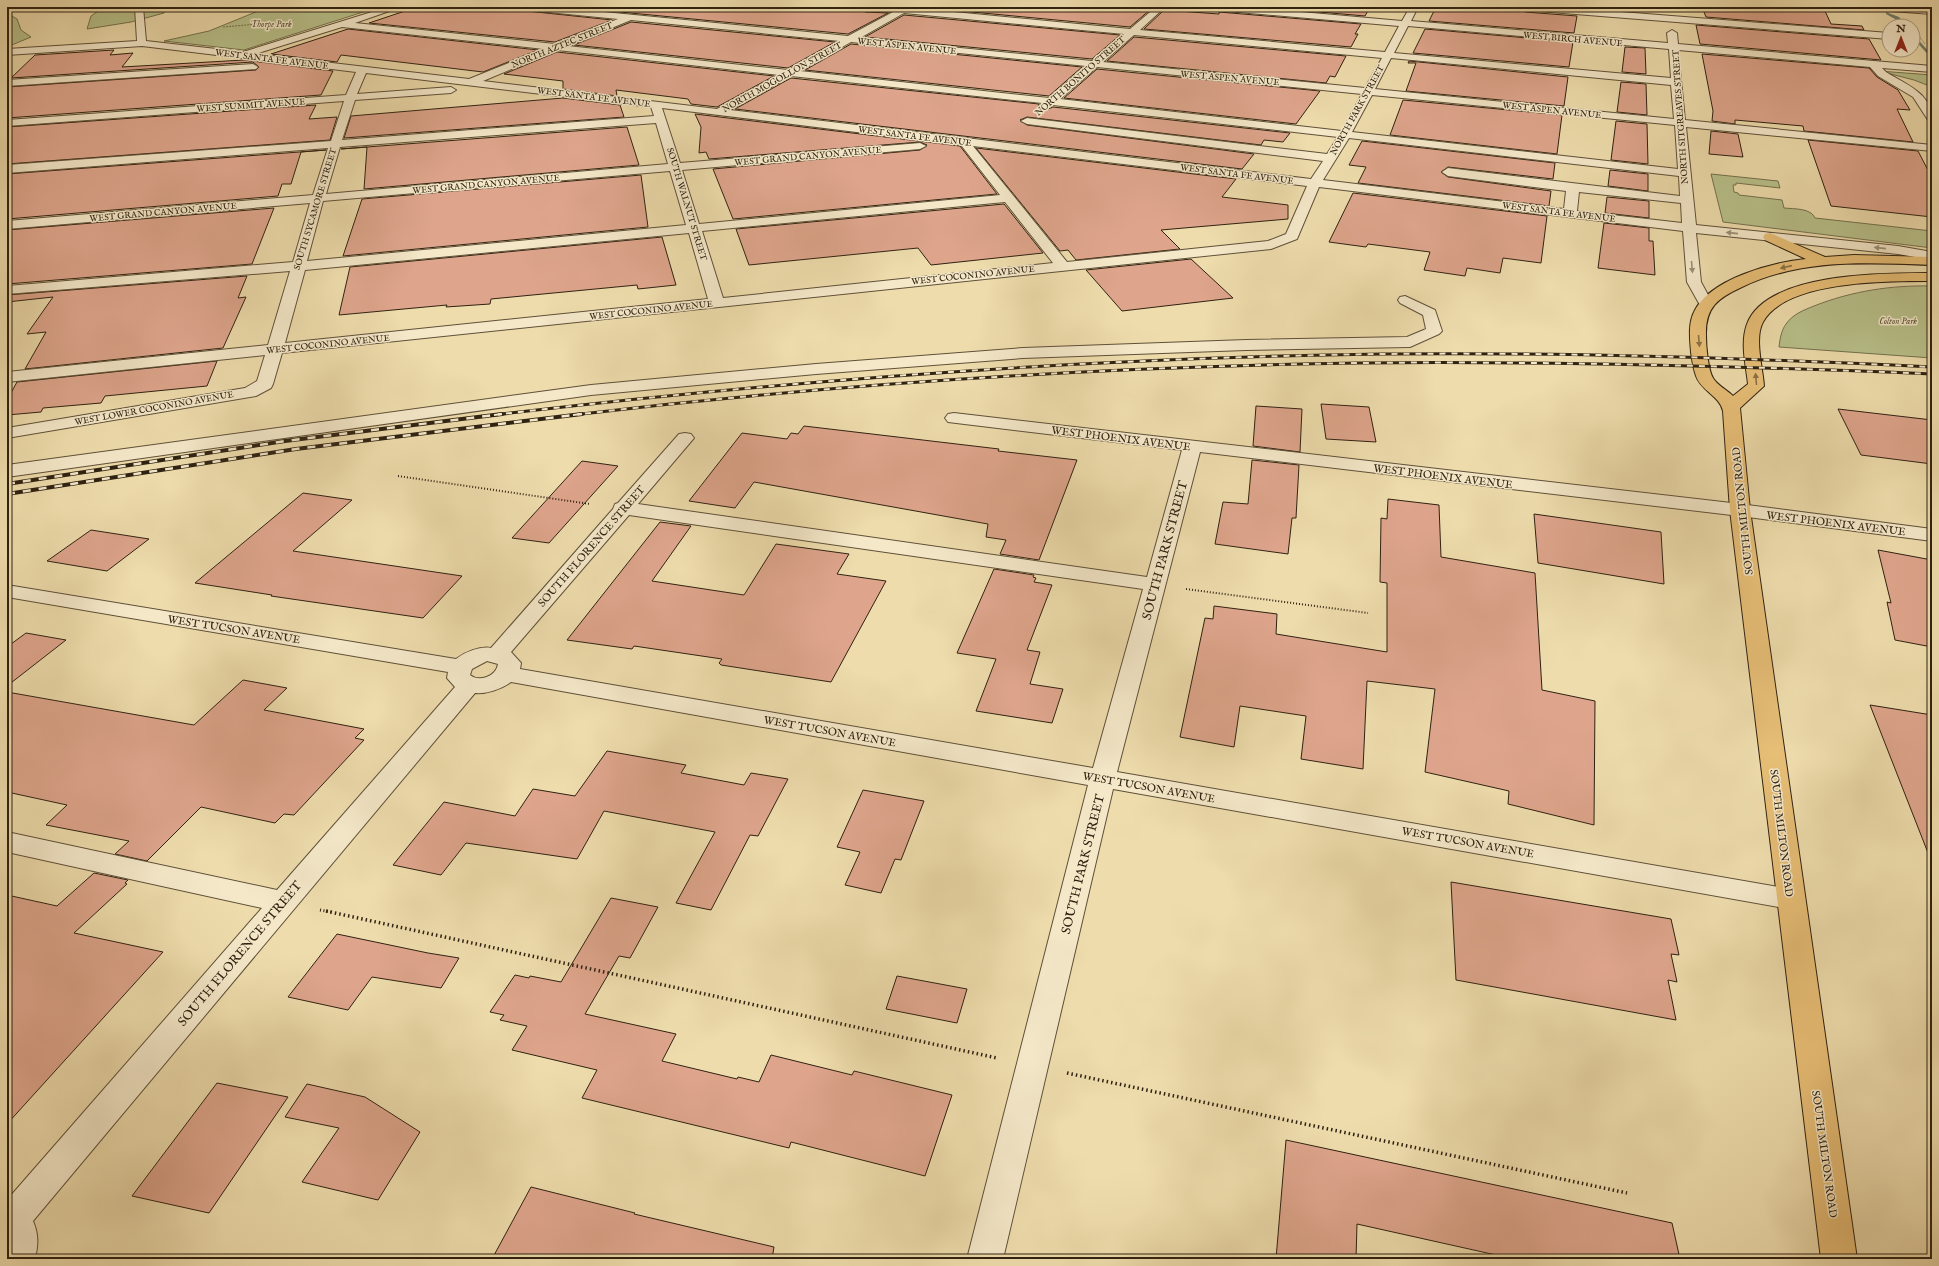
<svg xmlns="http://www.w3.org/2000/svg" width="1939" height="1266" font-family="'IM FELL English',serif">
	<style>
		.green { fill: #b8c08a; stroke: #74714e }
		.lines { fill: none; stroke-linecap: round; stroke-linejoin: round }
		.stream { fill: #6f7e6c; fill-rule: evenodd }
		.building { fill: #dea58c; stroke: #2f2211 }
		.minor-casing { stroke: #5f5038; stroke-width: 2 }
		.major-casing { stroke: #2f2211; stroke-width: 2 }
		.path-far3 { stroke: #2f2211; stroke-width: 1; stroke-dasharray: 0.5 1; stroke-linecap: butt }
		.path-far2 { stroke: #2f2211; stroke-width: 2; stroke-dasharray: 1 2; stroke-linecap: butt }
		.path-far1 { stroke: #2f2211; stroke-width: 3; stroke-dasharray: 1 2.5; stroke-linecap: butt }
		.path { stroke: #2f2211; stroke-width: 3.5; stroke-dasharray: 1.5 3; stroke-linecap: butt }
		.minor { fill: #f4e8c9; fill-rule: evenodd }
		.major { fill: #e7be76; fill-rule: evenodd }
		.rail-far1-casing { stroke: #2f2211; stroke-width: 3 }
		.rail-casing { stroke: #2f2211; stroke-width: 4 }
		.rail-far1 { stroke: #f4e8c9; stroke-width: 2; stroke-dasharray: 6; stroke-linecap: butt }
		.rail { stroke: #f4e8c9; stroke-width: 2.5; stroke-dasharray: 8; stroke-linecap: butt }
		.oneway { fill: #9b8f76 }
		.oneway2 { fill: #8b7044 }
		.labels { text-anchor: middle; stroke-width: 3; stroke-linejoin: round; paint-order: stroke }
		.far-park-label { font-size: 9px; font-style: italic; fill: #585135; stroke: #f4e8c9 }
		.far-street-label { font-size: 9px; fill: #2f2211; stroke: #f4e8c9 }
		.street-label { font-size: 11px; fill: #2f2211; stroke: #f4e8c9 }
		.near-street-label { font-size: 13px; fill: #2f2211; stroke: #f4e8c9 }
	</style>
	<rect width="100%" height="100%" fill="#eedcac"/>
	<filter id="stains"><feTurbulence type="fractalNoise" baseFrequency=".005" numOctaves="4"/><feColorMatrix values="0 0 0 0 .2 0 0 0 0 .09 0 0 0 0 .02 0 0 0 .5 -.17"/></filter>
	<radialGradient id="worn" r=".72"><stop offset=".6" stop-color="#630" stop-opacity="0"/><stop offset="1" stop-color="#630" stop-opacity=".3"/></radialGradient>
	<path class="green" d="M104,7h61l-1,6 -33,9 -44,7 4,-13z
		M268,7h111l-135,43 -80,-9 45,-10z
		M7,13l10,6 4,11 10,7 -24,10z
		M1879,71l53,4v12l-18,-7z
		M1711,174l67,7 2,7 -44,-5v2h-3l1,7 4,1 1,2 43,5 2,8c10,1 27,0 31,10l117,13v17l-209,-26z
		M1932,286v72l-153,-11c1,-8 2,-16 7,-23 7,-10 18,-14 28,-18 38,-15 78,-21 118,-20z"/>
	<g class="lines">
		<path class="stream" d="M1886,12l13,5 8,9h-5l-7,-7 -9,-5z
			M1913,34l19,21v4l-19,-21z"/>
	</g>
	<path class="building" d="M417,7h105l5,4 85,9 -57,22 -186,-19z
		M568,7h292l5,5 23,1 -40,21z
		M919,7h208l24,2 -21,18z
		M1262,7h108l-5,9z
		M1436,7h84l5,5 52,4 -3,17 -145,-12z
		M1702,7h72l51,4 6,13 31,2 2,4 -158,-13z
		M1164,10l55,4v-2l142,12 -6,10h3l-7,13 -207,-18z
		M904,15l216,20 -28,24 -227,-22z
		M631,22l204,20 -47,26 -214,-23z
		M1696,25l173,14 12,21 -181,-16z
		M348,29l190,21 -55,22 -142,-17 -4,7 -66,-8z
		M1425,29l148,13 -4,25 -156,-14z
		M1134,37l212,19 -11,21 -5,-1 -4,7 -219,-22z
		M851,44l231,23 -33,29 -244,-26z
		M1625,47l20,1 1,26 -24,-2z
		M114,50l-4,5 23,-2 -11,14 122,-7 89,11 -12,24 -314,23v-31l249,-17 3,-3 -6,-5 -242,16 24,-23z
		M557,52l217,24 -57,31 -26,-3 -3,-5 -72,-9 1,6 -54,-7v-8l-59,-7z
		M1702,54l167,14 8,9 21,13 12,20 -13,-1 16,33 -109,-11 -1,-5 -68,-6v4l-23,-3 1,-10z
		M1409,61l159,16 -4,29 -158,-15 10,-28h-8z
		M1097,69l223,22 -24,33 -232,-26z
		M791,78l248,26 -1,3 5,4 10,-4 237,26 -7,9 -19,-2 -3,5 -234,-28 -7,3 7,5 227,29 -12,15 -507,-60z
		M1621,82l25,2 1,31 -30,-3z
		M563,98l57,7 4,12 -280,21 7,-22z
		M1403,100l159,15 -5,39 -167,-19z
		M316,105l-7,14 28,-2 -7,23 -323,24v-37z
		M695,114l265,32 37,48 -264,25 -20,-50 207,-19 7,-5 -7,-3 -211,17 -3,-7 -7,1 2,-26z
		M1616,121l31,3 1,40 -37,-4z
		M627,127l12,38 -275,24 3,-42 -26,2z
		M1711,131l27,3 5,23 -34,-3z
		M1808,140l110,11 14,27v39l-101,-11z
		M1362,141l193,22 -2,16 -105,-12 -7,5 7,5 103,14 -2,15 -191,-23 8,-16 -17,-2z
		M976,148l260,31 -14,18 66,8v14l-127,11 19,19 -104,11 -8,-10 -8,1z
		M326,150l-25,2 -10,32h-9l-4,12 -271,23v-45z
		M1610,170l38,4v17l-40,-5z
		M641,175l7,52 -305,29 19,-57z
		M1353,193l194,23 -6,47 -38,-5 -3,15 -33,-5 -2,8 -41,-6 6,-18 -62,-8 -2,3 -37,-5z
		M1607,197l42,4v17l-44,-5z
		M1004,204l39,49 -112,12 -13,-17 -169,17 -13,-36z
		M274,208l-22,56 -245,20v-54z
		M1604,223l45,5v13h4l2,34 -57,-7z
		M662,237l14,48 -38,4 -1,-4 -146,14 -1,5 -44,3 1,-2 -108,10 11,-48z
		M1191,259l42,39 -111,13 -36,-41z
		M247,276l-9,22 8,-1 -23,51 -198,21 21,-37 -19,2 26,-37 -46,5v-7z
		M217,361l-10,25 -102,10 -4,7 -58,5 -2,4 -34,3v-15l10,-18z
		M1321,404l48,3 7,35 -50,-3z
		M1256,406l46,3 -2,43 -47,-6z
		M1838,409l94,11v44l-71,-9z
		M804,426l195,23 -1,2 79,9 -38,100 -39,-6 6,-14 -20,-3 2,-13 -234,-42 -19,26 -46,-7 53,-68 45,6 4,-6 7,1z
		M1252,460l47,5 -3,53h-4l-4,36 -73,-10 8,-42 25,2z
		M582,461l36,5 -69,77 -37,-5z
		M303,493l49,7 -59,51 169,25 -39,42 -152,-22 1,-1 -77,-12z
		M1388,499l51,6 2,52 94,16 7,117 53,11 -1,124 -86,-21 1,-13 -84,-19 10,-83 -68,-8 -4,88 -62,-10 5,-43 -66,-10 -6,41 -54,-10 25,-119 8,1 1,-13 63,8 -1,20 111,18v-69l-7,-1 1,-64 6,1z
		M1534,514l127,18 3,52 -126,-21z
		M660,522l31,4 -39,55 92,14 32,-51 73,10 -12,20 49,7 -55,101 -110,-17 -2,-2 3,-4 -88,-13 -2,3 -65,-9z
		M91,530l58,9 -42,32 -60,-10z
		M1878,550l54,10v87l-37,-7 -8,-38 4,1z
		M994,569l40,6 -1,2 3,1 -2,4 18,3 -25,65 13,2 -10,32 33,5 -11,34 -76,-12 20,-52 -39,-6z
		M26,633l40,7 -59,46v-39z
		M243,680l44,8 -23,22 100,19 -9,9 9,2 -70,75 -10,-1 -9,9 -74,-16 -54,54 -32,-7 14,-13 -83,-16 21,-20 -60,-13v-100l187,33z
		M1870,705l62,10v142l-2,1z
		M607,751l79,14 -5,8 63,12 7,-12 37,6 -30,57 -8,-1 -39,75 -35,-7 39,-71 -111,-21 -27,48 -111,-16 -25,32 -48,-10 51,-63 71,14 18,-27 42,7z
		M863,790l61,11 -23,59 -6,-1 -14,34 -36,-8 15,-33 -23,-5z
		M94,873l34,7 -3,3 2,1 -53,49 89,19 -156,172v-229l50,11z
		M1451,882l220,37 8,36 -8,-1 6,28 -9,-2 8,40 -220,-40z
		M611,898l47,9 -28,51 -11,-2 -34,58 91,20 -14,27 75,18 1,-2 21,5 12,-27 81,20 2,-4 98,24 -27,81 -134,-34 -2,6 -207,-50 15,-28 -85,-20 15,-24 -27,-6 4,-5 -14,-3 25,-37 14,3 1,-2 31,6z
		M337,934l91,19 31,5 -18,30 -69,-11 -24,33 -60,-13z
		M897,976l70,13 -10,34 -71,-14z
		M217,1083l71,14 -79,116 -77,-17z
		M307,1084l58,13 55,35 -42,68 -76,-18 37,-54 -54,-11z
		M1286,1140l386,83 8,36h-166l-157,-35 -1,35h-80z
		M531,1187l104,26 -1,1 140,33 -2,12h-280z"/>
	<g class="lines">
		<defs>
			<path id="minor" d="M135,7h8l3,34 97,11 145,-45h13l-46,16 200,21 63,-25 -91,-9 -4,-3h30l295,29 45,-24 -28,-2 -4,-3h42l227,22 26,-22h9l-25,23 245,22 14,-26 -184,-16 -4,-3h34l157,14 8,-14h8l-7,14 257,22 -1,-10 5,-3 5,3 1,11 254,22v6l-50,-4 4,4c21,13 46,21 46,49l-4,-1 -15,-23 -35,-21 -8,-9 -192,-17 7,70 247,25v6l-246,-24 10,98 202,21 34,6v8l-34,-6 -202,-21 5,49 12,22 -2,3h-10l-14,-25 -4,-51 -364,-44 -22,52 -26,10 -989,104 -9,31 -2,4 -15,8 -249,42v-10l238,-40 12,-7 8,-26 -258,27v-10l261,-27 22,-74 -283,23v-8l286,-24 17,-59 -303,26v-8l306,-26 15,-47 -321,25v-8l324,-24 13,-40 -337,25v-6l339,-25 10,-23 -214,-26 -135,9v-6l130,-8zM904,13l220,21 -32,27 -232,-23zM631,20l209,21 -52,29 -220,-24zM1408,26l261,23 2,29 -277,-25zM342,27l202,22 -75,30 -214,-25zM1134,35l248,23 -17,30 -262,-26zM851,42l235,24 -37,32 -249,-27zM557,50l222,25 -62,34 -234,-28zM1391,58l280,27 3,34 -299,-30zM1097,67l265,27 -20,37 -282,-32zM366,73l285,34 3,9 -312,24 13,-40 96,-7 5,-3 -5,-3 -94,7zM791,76l251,27 -3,4 5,3 9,-5 285,32 -11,17 -300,-36 -6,3 6,3 296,37 -12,18 -581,-69zM1372,95l303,30 3,44 -326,-37zM662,108l299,37 39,50 -301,29 -17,-54 238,-21 6,-3 -6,-3 -240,20zM656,123l12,41 -342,30 14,-47zM1349,138l330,38 1,20 -232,-28 -6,4 6,4 118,15 -2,18 -241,-29zM973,146l334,40 -21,48 -18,7 -201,21zM670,171l16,54 -379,36 16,-60zM1579,192l102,11 1,20 -105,-12zM1005,202l48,61 -330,35 -21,-67zM689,233l19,66 -423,44 20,-73z
				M1521,7h36l332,26v6l-364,-29z
				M1873,7l59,1v6l-55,-4z
				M253,64l5,3 -2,2 -249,17v-6z
				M1405,296l30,14 7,21 -3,3 -29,13 -164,3 -223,8 -207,16 -225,21 -584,82v-12l584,-80 225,-21 207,-16 223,-8 161,-3 19,-8 -3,-14 -23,-12 -2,-3 2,-3z
				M954,413l786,91 192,25v12l-192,-25 -540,-64 -83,320 673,117 10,3 4,7 -4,7 -10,3 -677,-120 -110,470h-36l121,-474 -577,-103c-10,7 -24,12 -36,11l-442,528c6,14 5,24 2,38h-28v-59l255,-292 -255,-56v-20l270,58 178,-203 -8,-9 1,-6 -441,-75v-12l449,74c9,-7 24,-13 35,-11l122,-139 2,-5 3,-1 61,-69 6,-1 6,1 3,4 -56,66 509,73 35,-127 -234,-28 -3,-4 3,-4zM629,515l514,74 -50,179 -573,-99 1,-6 -10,-11zM487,661l11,3c-2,13 -19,18 -28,11l2,-6z"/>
			<path id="major" d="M1770,233l55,24 29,-2 78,2v8c-65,-2 -130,-7 -190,22 -24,11 -37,20 -36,49 0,10 2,33 7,42 4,7 14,12 20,18l15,-12c-2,-19 -8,-41 -1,-60 19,-52 139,-51 185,-51v8c-43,0 -146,-1 -169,41 -9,16 0,47 1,64l-24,22 10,102 107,749h-36l-91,-749 -7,-99c-3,-15 -22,-20 -27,-35 -3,-8 -4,-17 -5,-24 -1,-13 -3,-28 3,-40 15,-33 79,-50 112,-53l-41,-19 -2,-3 2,-3z"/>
		</defs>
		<use href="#minor" class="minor-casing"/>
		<use href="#major" class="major-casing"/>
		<path class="path-far3" d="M223,27l35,-3
			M1918,35l7,9"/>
		<path class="path-far2" d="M398,476l192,28
			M1186,589l182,24"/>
		<path class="path-far1" d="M320,910l11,2"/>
		<path class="path" d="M326,911l671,147
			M1067,1073l560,120"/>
		<use href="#minor" class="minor"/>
		<use href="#major" class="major"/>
		<defs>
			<path id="rail-far1" d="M494,415c295,-35 591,-57 888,-61 183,-2 367,4 550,13
				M573,415c261,-31 523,-48 785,-52 191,-2 383,3 574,11"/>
			<path id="rail" d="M7,484l278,-43 217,-27
				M7,494l289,-45 286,-35"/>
		</defs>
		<use href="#rail-far1" class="rail-far1-casing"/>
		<use href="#rail" class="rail-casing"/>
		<use href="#rail-far1" class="rail-far1"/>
		<use href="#rail" class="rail"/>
	</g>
	<defs><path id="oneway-solid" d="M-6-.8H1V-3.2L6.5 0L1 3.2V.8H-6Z"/></defs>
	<g class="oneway">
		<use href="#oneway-solid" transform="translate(1732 233) rotate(-174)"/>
		<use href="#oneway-solid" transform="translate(1880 248) rotate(-174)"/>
		<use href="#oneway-solid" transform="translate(1692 267) rotate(85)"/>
	</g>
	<g class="oneway2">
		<use href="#oneway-solid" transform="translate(1786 267) rotate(167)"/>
		<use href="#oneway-solid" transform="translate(1699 341) rotate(85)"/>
		<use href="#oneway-solid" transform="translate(1756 379) rotate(-95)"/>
	</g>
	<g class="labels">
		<g class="far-park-label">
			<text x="271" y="27">Thorpe Park</text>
			<text x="1898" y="324">Colton Park</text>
		</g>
		<g class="far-street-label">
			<text transform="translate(1573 39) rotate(5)" y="3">WEST BIRCH AVENUE</text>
			<text transform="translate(562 45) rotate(-22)" y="3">NORTH AZTEC STREET</text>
			<text transform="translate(907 46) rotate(6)" y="3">WEST ASPEN AVENUE</text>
			<text transform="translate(272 59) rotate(7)" y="3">WEST SANTA FE AVENUE</text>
			<text transform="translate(1080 76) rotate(-41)" y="3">NORTH BONITO STREET</text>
			<text transform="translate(782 77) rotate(-29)" y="3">NORTH MOGOLLON STREET</text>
			<text transform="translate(1230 78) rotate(5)" y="3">WEST ASPEN AVENUE</text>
			<text transform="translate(594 97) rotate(7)" y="3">WEST SANTA FE AVENUE</text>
			<text transform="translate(251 105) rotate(-4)" y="3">WEST SUMMIT AVENUE</text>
			<text transform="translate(1357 110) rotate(-61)" y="3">NORTH PARK STREET</text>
			<text transform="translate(1552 110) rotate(6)" y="3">WEST ASPEN AVENUE</text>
			<text transform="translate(1680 117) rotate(-94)" y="3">NORTH SITGREAVES STREET</text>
			<text transform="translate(915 136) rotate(7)" y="3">WEST SANTA FE AVENUE</text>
			<text transform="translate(808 156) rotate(-5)" y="3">WEST GRAND CANYON AVENUE</text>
			<text transform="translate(1237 174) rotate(7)" y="3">WEST SANTA FE AVENUE</text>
			<text transform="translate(486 184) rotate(-5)" y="3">WEST GRAND CANYON AVENUE</text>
			<text transform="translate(687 204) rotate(73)" y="3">SOUTH WALNUT STREET</text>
			<text transform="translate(315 209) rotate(-73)" y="3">SOUTH SYCAMORE STREET</text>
			<text transform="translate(163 212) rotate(-5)" y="3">WEST GRAND CANYON AVENUE</text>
			<text transform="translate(1559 212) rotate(7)" y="3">WEST SANTA FE AVENUE</text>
			<text transform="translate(973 275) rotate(-6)" y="3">WEST COCONINO AVENUE</text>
			<text transform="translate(651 310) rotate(-6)" y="3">WEST COCONINO AVENUE</text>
			<text transform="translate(328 344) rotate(-6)" y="3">WEST COCONINO AVENUE</text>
			<text transform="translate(154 408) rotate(-10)" y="3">WEST LOWER COCONINO AVENUE</text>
		</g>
		<g class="street-label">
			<text transform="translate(1121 438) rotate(7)" y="4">WEST PHOENIX AVENUE</text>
			<text transform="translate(1443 476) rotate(7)" y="4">WEST PHOENIX AVENUE</text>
			<text transform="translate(1742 511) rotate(-96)" y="4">SOUTH MILTON ROAD</text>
			<text transform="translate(1836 523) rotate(7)" y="4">WEST PHOENIX AVENUE</text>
			<text transform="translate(591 546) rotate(-49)" y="4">SOUTH FLORENCE STREET</text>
			<text transform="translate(234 629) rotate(9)" y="4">WEST TUCSON AVENUE</text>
			<text transform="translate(830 731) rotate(10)" y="4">WEST TUCSON AVENUE</text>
			<text transform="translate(1149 787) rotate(10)" y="4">WEST TUCSON AVENUE</text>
			<text transform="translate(1782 833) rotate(83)" y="4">SOUTH MILTON ROAD</text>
			<text transform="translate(1468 842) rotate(10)" y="4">WEST TUCSON AVENUE</text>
			<text transform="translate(1825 1154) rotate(82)" y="4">SOUTH MILTON ROAD</text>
		</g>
		<g class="near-street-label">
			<text transform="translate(1164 550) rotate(-75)" y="5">SOUTH PARK STREET</text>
			<text transform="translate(1082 864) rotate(-76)" y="5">SOUTH PARK STREET</text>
			<text transform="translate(239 953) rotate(-50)" y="5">SOUTH FLORENCE STREET</text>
		</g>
	</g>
	<rect width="1939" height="1266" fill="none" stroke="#eedcac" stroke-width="24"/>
	<rect x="8" y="8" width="1923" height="1250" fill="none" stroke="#2f2211" stroke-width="2"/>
	<rect x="12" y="12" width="1915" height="1242" fill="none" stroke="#2f2211"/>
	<g transform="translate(1901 38)"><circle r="19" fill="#f4e8c9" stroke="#a5997f"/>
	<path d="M0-3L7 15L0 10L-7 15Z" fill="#8f2418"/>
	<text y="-6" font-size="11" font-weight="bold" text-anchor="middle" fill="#2f2211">N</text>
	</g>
	<rect width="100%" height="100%" filter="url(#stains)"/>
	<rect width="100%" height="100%" fill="url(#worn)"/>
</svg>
